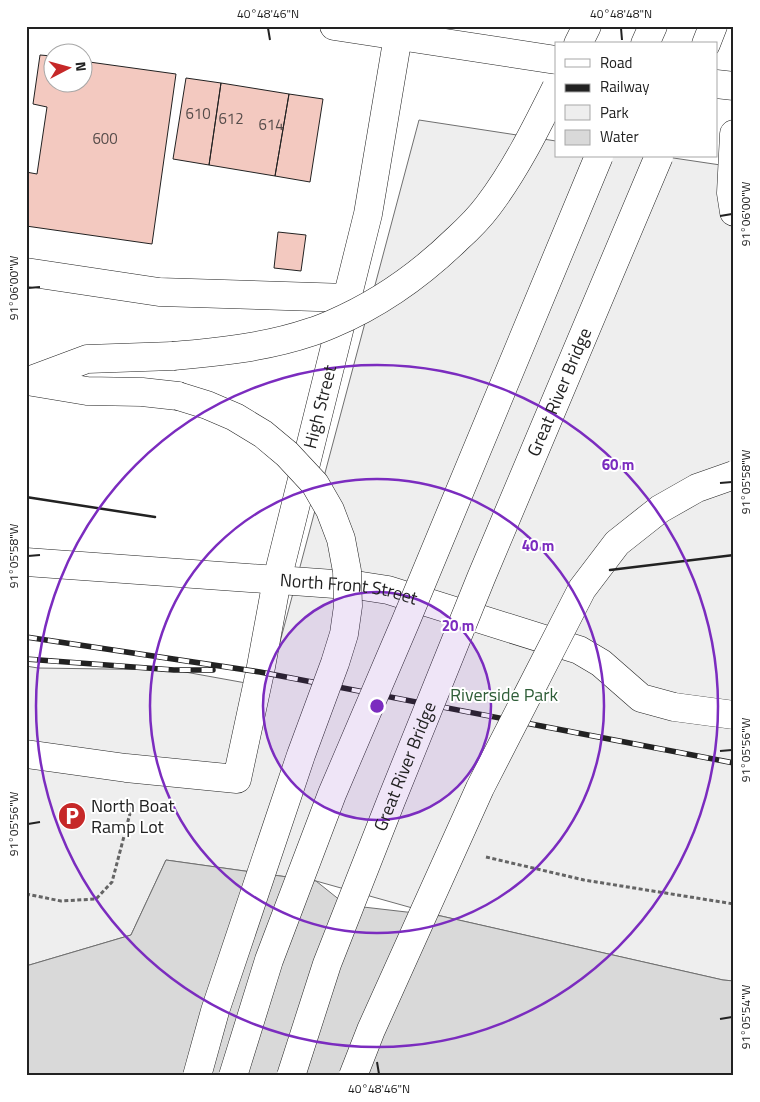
<svg xmlns="http://www.w3.org/2000/svg" width="760" height="1102" font-family="'Titillium Web',sans-serif">
	<style>
		.green { fill: #eee; stroke: #6f6f6f }
		.water { fill: #d9d9d9; stroke: #6f6f6f }
		.building { fill: #f3c9c0; stroke: #222 }
		.lines { fill: none; stroke-linecap: round; stroke-linejoin: round }
		.minor-casing { stroke: #222; stroke-width: 29 }
		.major-casing { stroke: #222; stroke-width: 29 }
		.highway-casing { stroke: #222; stroke-width: 29 }
		.path { stroke: #646464; stroke-width: 3; stroke-dasharray: 4 2.5; stroke-linecap: butt }
		.minor { stroke: #fff; stroke-width: 28 }
		.major { stroke: #fff; stroke-width: 28 }
		.highway { stroke: #fff; stroke-width: 28 }
		.rail-casing { stroke: #222; stroke-width: 5.5 }
		.rail { stroke: #fff; stroke-width: 4; stroke-dasharray: 11; stroke-linecap: butt }
		.highway-bridge-casing { stroke: #222; stroke-width: 29; stroke-linecap: butt }
		.highway-bridge { stroke: #fff; stroke-width: 28 }
		.wall { stroke: #222; stroke-width: 2.5 }
		.ticks { fill: none; stroke: #222; stroke-width: 2 }
		.ring { fill: none; stroke: #7b2cbf; stroke-width: 2.5 }
		.labels { text-anchor: middle; stroke-width: 4; stroke-linejoin: round; paint-order: stroke }
		.number-label { font-size: 15px; fill: #564c4a }
		.street-label { font-size: 18px; fill: #222; stroke: #fff }
		.park-label { font-size: 18px; fill: #2f5e38; stroke: #fff }
		.poi-label { font-size: 18px; fill: #222; stroke: #fff; text-anchor: start }
		.centre { fill: #7b2cbf; stroke: #fff; stroke-width: 2.5 }
		.ring-label { font-size: 15px; text-anchor: middle; font-weight: bold; fill: #7b2cbf; stroke: #fff; stroke-width: 4; stroke-linejoin: round; paint-order: stroke }
		.neatline { fill: none; stroke: #222; stroke-width: 2 }
		.ticks-label { font-size: 12px; text-anchor: middle; fill: #222 }
	</style>
	<rect width="100%" height="100%" fill="#fff"/>
	<path class="green" d="M419,120l137,21v15h104l74,11v814l-11,-1 -282,-64 -125,-35 -150,-21 -35,75 -105,31v-300l12,2 136,2 94,17z"/>
	<path class="water" d="M166,860l150,21 30,24 95,11 282,64 11,1v95h-708v-110l105,-31z"/>
	<path class="building" d="M40,55l12,1v26h30v-21l94,13 -24,170 -126,-18v-54l11,2 10,-67 -14,-3z
		M186,78l35,5 -12,82 -36,-6z
		M221,83l68,11 -14,82 -66,-11z
		M289,94l34,5 -13,83 -35,-6z
		M278,232l28,3 -5,36 -27,-3z"/>
	<g class="lines">
		<defs>
			<g id="minor">
				<path d="M26,272l133,20 189,6"/>
				<path id="s1" d="M26,562l336,24 26,4 191,60 22,13 40,35 33,9 60,8"/>
				<path id="s2" d="M26,754l100,14 111,11 23,-107 17,-92 91,-366 30,-178"/>
			</g>
			<path id="major" d="M334,26l222,34
				M716,84l18,2"/>
			<path id="highway" d="M578,44l9,-18
				M645,44l8,-18
				M706,44l7,-18
				M734,134l-3,59 3,19
				M27,381l60,10 55,1 36,4
				M28,381l59,-22 86,-3"/>
		</defs>
		<use href="#minor" class="minor-casing"/>
		<use href="#major" class="major-casing"/>
		<use href="#highway" class="highway-casing"/>
		<path class="path" d="M486,857l98,23 150,24
			M26,894l35,7 35,-2 16,-17 21,-80"/>
		<use href="#minor" class="minor"/>
		<use href="#major" class="major"/>
		<use href="#highway" class="highway"/>
		<defs>
			<path id="rail" d="M26,637l234,35 474,91
				M26,659l148,11h39"/>
		</defs>
		<use href="#rail" class="rail-casing"/>
		<use href="#rail" class="rail"/>
		<defs>
			<g id="highway-bridge">
				<path d="M173,356c47,-4 94,-9 138,-24 7,-2 14,-5 21,-8 47,-20 89,-50 125,-85 11,-10 22,-21 31,-33 28,-37 48,-78 68,-118"/>
				<path d="M178,396l29,9 28,12 28,17 24,20 28,30 15,26 11,29 6,32 1,35 -4,28 -9,29 -34,92 -86,256 -18,65"/>
				<path d="M233,1076l36,-116 63,-166 73,-171 194,-467"/>
				<path id="s3" d="M291,1076l36,-112 64,-163 90,-223 178,-422"/>
				<path d="M353,1076l18,-46 109,-242 102,-199 35,-46 43,-34 37,-21 37,-13"/>
			</g>
		</defs>
		<use href="#highway-bridge" class="highway-bridge-casing"/>
		<use href="#highway-bridge" class="highway-bridge"/>
		<path class="wall" d="M26,497l129,20
			M610,570l124,-15"/>
	</g>
	<path class="ticks" d="M268,28l2,12M621,28l1,12M720,216l12,-2M28,288l12,-1M720,483l12,-1M28,556l12,-1M720,751l12,-1M28,824l12,-2M720,1019l12,-2M377,1062l2,12"/>
	<circle cx="377" cy="706" r="114" fill="#7b2cbf" fill-opacity=".12"/>
	<g class="ring">
		<circle cx="377" cy="706" r="114"/>
		<circle cx="377" cy="706" r="227"/>
		<circle cx="377" cy="706" r="341"/>
	</g>
	<defs>
		<symbol id="parking-disc" viewBox="-11 -11 22 22"><circle r="9.5" fill="#c62828" stroke="#fff"/><path d="M-3.5-5.5H1a3.5 3.5 0 0 1 0 7H-1V5.5H-3.5ZM-1-3.4V-.6H.8a1.4 1.4 0 0 0 0-2.8Z" fill="#fff"/></symbol>
	</defs>
	<g fill-rule="evenodd">
		<use href="#parking-disc" x="56" y="800" width="32" height="32"/>
	</g>
	<g class="labels">
		<g class="number-label">
			<text x="198" y="119">610</text>
			<text x="231" y="124">612</text>
			<text x="271" y="130">614</text>
			<text x="105" y="144">600</text>
		</g>
		<g class="street-label">
			<text dy="6" stroke="none"><textPath href="#s3" startOffset="735">Great River Bridge</textPath></text>
			<text dy="6" stroke="none"><textPath href="#s2" startOffset="594">High Street</textPath></text>
			<text dy="6" stroke="none"><textPath href="#s1" startOffset="324">North Front Street</textPath></text>
			<text dy="6" stroke="none"><textPath href="#s3" startOffset="330">Great River Bridge</textPath></text>
		</g>
		<g class="park-label">
			<text x="504" y="701">Riverside Park</text>
		</g>
		<g class="poi-label">
			<text x="91" y="812">North Boat<tspan x="91" dy="21">Ramp Lot</tspan></text>
		</g>
	</g>
	<circle cx="377" cy="706" r="8" class="centre"/>
	<g class="ring-label">
		<text x="618" y="470">60 m</text>
		<text x="538" y="551">40 m</text>
		<text x="458" y="631">20 m</text>
	</g>
	<rect width="760" height="1102" fill="none" stroke="#ffffff" stroke-width="55"/>
	<rect x="555" y="42" width="162" height="115" fill="#ffffff" stroke="#a7a7a7"/>
	<rect x="565" y="59" width="25" height="8" fill="#ffffff" stroke="#a7a7a7"/>
	<text x="600" y="68" font-size="15" fill="#222222">Road</text>
	<rect x="565" y="84" width="25" height="8" fill="#222222" stroke="#a7a7a7"/>
	<text x="600" y="92" font-size="15" fill="#222222">Railway</text>
	<rect x="565" y="105" width="25" height="15" fill="#eeeeee" stroke="#a7a7a7"/>
	<text x="600" y="118" font-size="15" fill="#222222">Park</text>
	<rect x="565" y="130" width="25" height="15" fill="#d9d9d9" stroke="#a7a7a7"/>
	<text x="600" y="142" font-size="15" fill="#222222">Water</text>
	<g transform="translate(68 68) rotate(84)"><circle r="24" fill="#ffffff" stroke="#a7a7a7"/>
	<path d="M0-4L9 19L0 12L-9 19Z" fill="#c62828"/>
	<text y="-8" font-size="14" font-weight="bold" text-anchor="middle" fill="#222222">N</text>
	</g>
	<rect x="28" y="28" width="704" height="1046" class="neatline"/>
	<g class="ticks-label">
		<text x="268" y="18">40°48'46"N</text>
		<text x="621" y="18">40°48'48"N</text>
		<text transform="translate(746 214) rotate(-90)" y="4">91°06'00"W</text>
		<text transform="translate(14 288) rotate(-90)" y="4">91°06'00"W</text>
		<text transform="translate(746 482) rotate(-90)" y="4">91°05'58"W</text>
		<text transform="translate(14 556) rotate(-90)" y="4">91°05'58"W</text>
		<text transform="translate(746 750) rotate(-90)" y="4">91°05'56"W</text>
		<text transform="translate(14 824) rotate(-90)" y="4">91°05'56"W</text>
		<text transform="translate(746 1017) rotate(-90)" y="4">91°05'54"W</text>
		<text x="379" y="1093">40°48'46"N</text>
	</g>
</svg>
